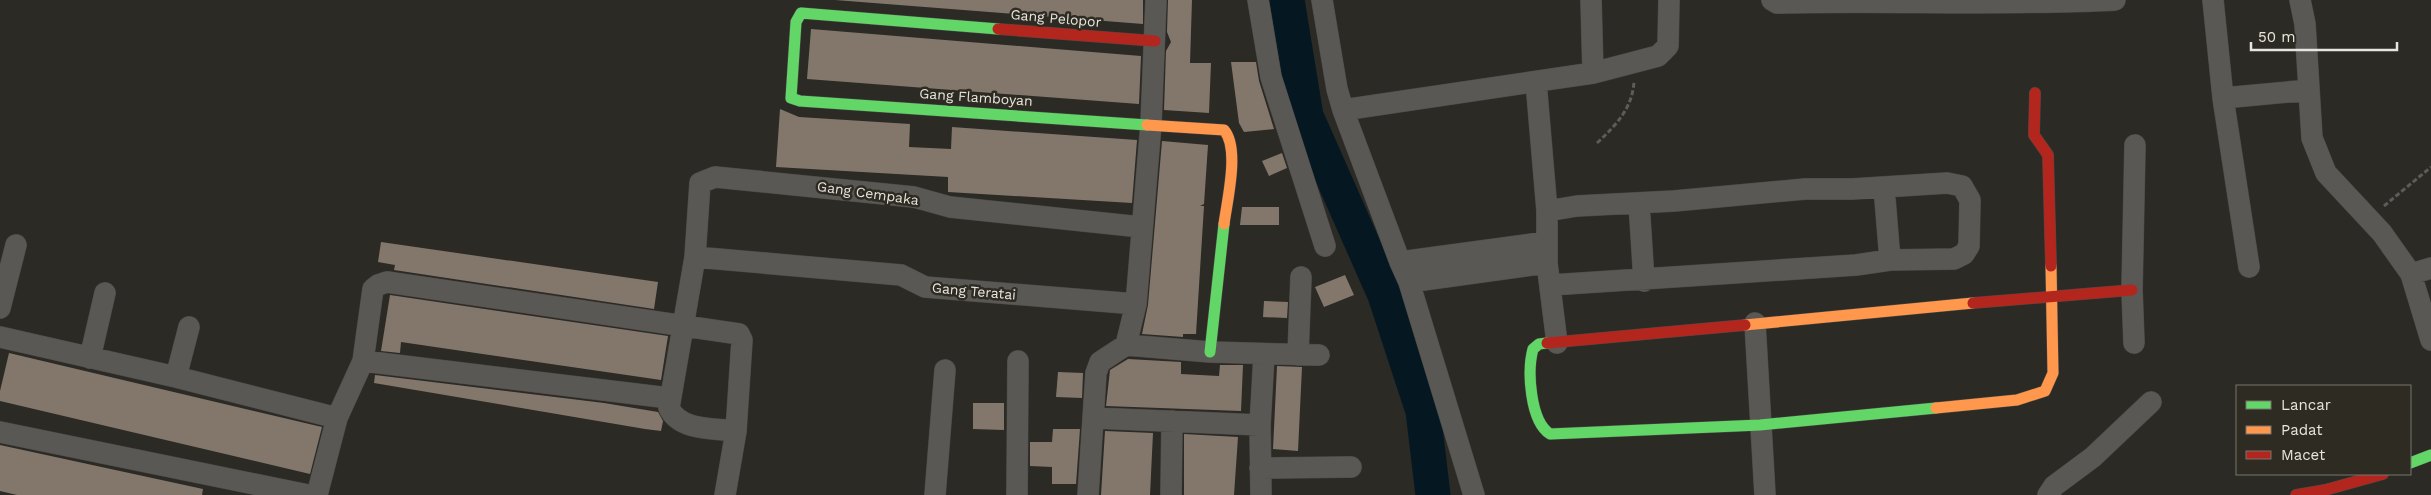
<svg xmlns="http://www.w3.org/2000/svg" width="2431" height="495" font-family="'Work Sans',sans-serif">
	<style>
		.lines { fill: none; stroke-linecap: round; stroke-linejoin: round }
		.river { stroke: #051822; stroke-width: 35 }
		.building { fill: #83776c }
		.street-casing { stroke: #494845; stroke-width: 22 }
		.fast-casing { stroke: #494845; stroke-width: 12 }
		.slow-casing { stroke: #494845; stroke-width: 12 }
		.jam-casing { stroke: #494845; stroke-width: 12 }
		.path { stroke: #5d5c59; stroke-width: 3; stroke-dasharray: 5 2.5; stroke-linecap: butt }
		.street { stroke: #595855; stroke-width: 21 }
		.fast { stroke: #63d668; stroke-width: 11 }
		.slow { stroke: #ff974d; stroke-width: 11 }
		.jam { stroke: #b3261e; stroke-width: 11 }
		.labels { text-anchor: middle; stroke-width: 5; stroke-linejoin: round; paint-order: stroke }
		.street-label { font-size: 14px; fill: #e7e5df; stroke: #2e2b22 }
	</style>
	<rect width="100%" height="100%" fill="#2b2a25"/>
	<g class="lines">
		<path class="river" d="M1287,0l19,116 79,179 38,116 10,84"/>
	</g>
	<path class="building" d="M835,0h308v24z
		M1168,0h24l-2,63h21l-2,50 -45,-3 2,-59 5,-9 -4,-10z
		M811,29l330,27 -2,48 -332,-25z
		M1231,62h25l3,19 15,48 -30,3 -5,-9z
		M780,109l19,8 111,7 -1,23 42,2 1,-22 185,13 -5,63 -184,-11v-15l-172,-10z
		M1162,141l46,4 -4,59 -4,2h4l-8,128h-13v3l-41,-3 6,-29z
		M1282,153l5,15 -18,8 -7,-15z
		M1242,207h37v18h-39z
		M381,242l277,40 -4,27 -260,-39 1,-5 -17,-3z
		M1345,275l9,20 -30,12 -9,-20z
		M390,295l278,41 -7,44 -260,-38 -1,11 -19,-2z
		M1264,301l24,1 -1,16 -24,-1z
		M9,353l313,74 -12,47 -310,-73v-10z
		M1128,359l53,3v12l38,2 1,-11h23l-2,46 -135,-5 4,-36z
		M1277,366l25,1 -4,84 -25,-2z
		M1058,372l25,1 -1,25 -26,-1z
		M375,375l229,28 54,9 5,9 -2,10 -16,-2 -271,-46z
		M973,403h31v27l-31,-1z
		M1053,429h27l-4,55h-24v-17l-22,-1v-24h22z
		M1105,431l48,2 -3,62h-49z
		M1184,434l54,3 -4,58h-50z
		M0,445l203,44 -1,6h-185l-17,-4z"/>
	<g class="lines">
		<defs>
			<path id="street" d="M1258,0l13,77 54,169
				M1322,0l15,89 6,21 57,152 9,20 65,213
				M1591,0l2,73
				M1772,0l5,3c113,-3 226,3 338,-3
				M2213,0l10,98 26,169
				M2300,0l5,24 7,114 14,35 56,60 29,41 20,66
				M1536,82l11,129v52l10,80
				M2223,98l86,-8
				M1343,110l250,-37 65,-17 10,-10 1,-46
				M1884,187l6,73
				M1639,203l5,78
				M1547,211l30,-5 97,-5 131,-12h47l95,-6 15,3 8,14 -1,46 -5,8 -10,5 -64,1 -34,5 -305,20
				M695,257l206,18 24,12 211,17
				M1400,262l146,-20
				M2411,274l20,-6
				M1409,282l138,-19
				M0,308l16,-63
				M1755,323l10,172
				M0,337l176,40 161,41
				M2134,343l-2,-53 3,-145
				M1126,345l84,7 109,3
				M1298,355l3,-78
				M90,358l15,-65
				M363,361l306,37
				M176,377l13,-50
				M1094,418l166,7
				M736,431c-23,-3 -56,0 -67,-23l26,-151 5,-74 15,-6 199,20 36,10 191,20
				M0,432l308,63
				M1260,468l91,-1
				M317,495l20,-77 26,-57 10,-72 5,-4 9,-3 352,52 3,6 -6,91 -11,64
				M935,495l10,-125
				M1017,495l1,-134
				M1088,495l8,-122 4,-11 26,-17 10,-41 15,-180 5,-124
				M1171,495l1,-74
				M1261,495l-1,-70 4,-70
				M2048,495l6,-9 39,-29 58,-55"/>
			<path id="fast" d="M998,29l-197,-16 -5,9 -5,76 9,3 347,24
				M1547,343l-8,1 -6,5c-6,22 -3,72 17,85l210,-9 176,-17
				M1210,352l14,-128
				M2410,463l21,-8"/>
			<path id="slow" d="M1147,125l77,5c16,18 3,71 0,94
				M1745,325l228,-22
				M1936,408l81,-8 28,-9 8,-18 -2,-107"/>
			<path id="jam" d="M998,29l157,12
				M2035,93l-1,42 14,20 3,111
				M1973,303l159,-13
				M1547,343l198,-18
				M2296,495l29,-5 58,-16"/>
		</defs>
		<use href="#street" class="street-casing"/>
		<use href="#fast" class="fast-casing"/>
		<use href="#slow" class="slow-casing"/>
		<use href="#jam" class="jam-casing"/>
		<path class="path" d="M1597,143c19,-18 35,-34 37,-61
			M2384,206l47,-39"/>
		<use href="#street" class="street"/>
		<use href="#fast" class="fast"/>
		<use href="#slow" class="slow"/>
		<use href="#jam" class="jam"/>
	</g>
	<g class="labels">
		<g class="street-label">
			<text transform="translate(1056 18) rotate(5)" y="5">Gang Pelopor</text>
			<text transform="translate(976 97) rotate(4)" y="5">Gang Flamboyan</text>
			<text transform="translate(868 193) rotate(8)" y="5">Gang Cempaka</text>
			<text transform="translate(974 291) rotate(5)" y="5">Gang Teratai</text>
		</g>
	</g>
	<rect x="2236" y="385" width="175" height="90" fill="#2e2b22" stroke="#78756e"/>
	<rect x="2246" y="401" width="25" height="8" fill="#63d668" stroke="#78756e"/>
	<text x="2281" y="410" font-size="15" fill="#e7e5df">Lancar</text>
	<rect x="2246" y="426" width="25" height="8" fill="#ff974d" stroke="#78756e"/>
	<text x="2281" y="435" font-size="15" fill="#e7e5df">Padat</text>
	<rect x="2246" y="451" width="25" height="8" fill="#b3261e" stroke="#78756e"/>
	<text x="2281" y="460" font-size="15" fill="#e7e5df">Macet</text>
	<path d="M2251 42v8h146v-8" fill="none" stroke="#e7e5df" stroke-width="2.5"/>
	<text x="2258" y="42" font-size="15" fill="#e7e5df" stroke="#2e2b22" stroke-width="4" paint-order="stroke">50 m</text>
</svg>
